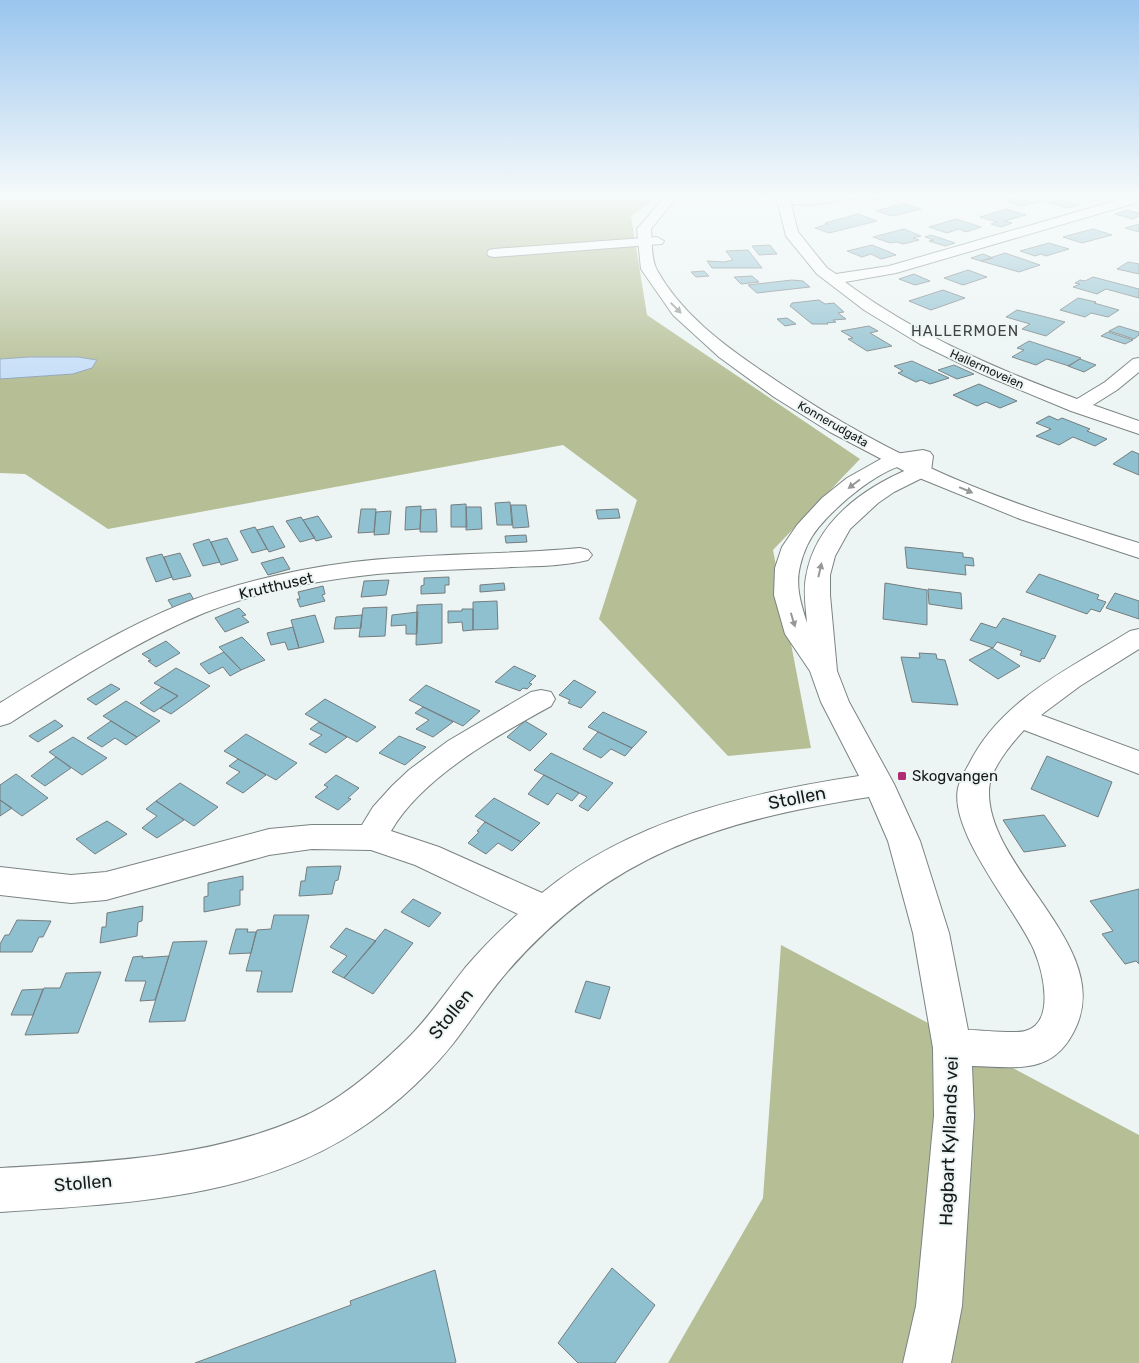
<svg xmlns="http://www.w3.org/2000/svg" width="1139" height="1363" font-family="Rubik,sans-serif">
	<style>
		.forest { fill: #b5be95 }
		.water { fill: #c6def8; stroke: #91a3b5 }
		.building { fill: #8fc0cf; stroke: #757d7f }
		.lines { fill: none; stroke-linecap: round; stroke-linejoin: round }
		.minor-casing { stroke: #7b8382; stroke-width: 2 }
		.major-casing { stroke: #7b8382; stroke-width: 2 }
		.minor { fill: #fff; fill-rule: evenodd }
		.major { fill: #fff; fill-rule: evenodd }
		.oneway { fill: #969897 }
		.poi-dot { fill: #b02c73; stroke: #ecf5f4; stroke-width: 2 }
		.labels { text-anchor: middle; stroke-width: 4; stroke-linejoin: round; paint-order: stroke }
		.far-street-label { font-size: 12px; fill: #161918; stroke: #ecf5f4 }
		.far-quarter-label { font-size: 15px; letter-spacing: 1px; fill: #3d4443; stroke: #ecf5f4 }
		.street-label { font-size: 15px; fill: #161918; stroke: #ecf5f4 }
		.poi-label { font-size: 15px; fill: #161918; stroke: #ecf5f4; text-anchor: start }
		.near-street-label { font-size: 18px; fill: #161918; stroke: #ecf5f4 }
	</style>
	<rect width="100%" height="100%" fill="#ecf5f4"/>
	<path class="forest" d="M0,194h662l-31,22 16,99 213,144 -87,91 38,198 -83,8 -129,-137 38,-119 -74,-55 -455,84 -83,-55 -25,-1v-94l73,-5 5,-17 -78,2z
		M781,945l358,190v228h-471l95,-165z"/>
	<path class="water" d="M29,357h49l19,3 -5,8 -19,6 -73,5v-20z"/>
	<path class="building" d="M875,194l12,3 -11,3 -11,-4z
		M1028,194h8l17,4 -31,8 -13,-4 3,-1 -4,-1z
		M1085,194h23l6,1 -21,6 -18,-5z
		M1061,200l18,5 -12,3 -18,-5z
		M904,203l17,6 -28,7 -17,-5z
		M1006,209l20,6 -21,6 7,2 -11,4 -10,-3 6,-2 -17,-5z
		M1127,210l12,3v3l-6,3 -18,-5z
		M858,214l19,7 -48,12 -14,-5 13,-4 -3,-1z
		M956,219l25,8 -15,5 -7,-3 -12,4 -18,-6z
		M1139,224v8l-14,-4z
		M904,229l17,7 -8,2 6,2 -16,4 -6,-2 -7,1 -17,-6z
		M1093,229l19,6 -30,8 -19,-6z
		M931,235l24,8 -10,3 -16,-5 5,-1 -9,-3z
		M1049,243l20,6 -23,7 -5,-2 -6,2 -15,-5z
		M770,245l7,9 -18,1 -7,-9z
		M872,245l15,6 9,4 -15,4 -10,-5 -9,3 -15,-6z
		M748,250l14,18h-50l-5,-7 17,1 9,-2 -7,-9z
		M1005,253l35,12 -21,7 -38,-11z
		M983,254l10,4 -12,3 -10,-3z
		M1128,262l11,2v10l-22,-5z
		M968,270l19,7 -24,8 -19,-7z
		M704,271l5,5 -13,1 -5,-5z
		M914,274l16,7 -15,4 -16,-6z
		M752,276l7,6 -18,2 -7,-7z
		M1093,277l46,12v9l-33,-9 -9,5 -24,-7 7,-3 -5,-1 5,-3 5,1z
		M792,280l11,1 7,6 -53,6 -9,-8z
		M943,290l22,8 -34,12 -22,-9z
		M1078,298l18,4 -2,1 25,7 -11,7 -17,-4 -6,4 -25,-7z
		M819,300l6,4 9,-1 10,9 -6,1 8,6 -13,1 3,2 -9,1 1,1h-16l-22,-18 2,-3z
		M1017,310l25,6 23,6 -19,14 -24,-7 8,-5 -24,-7z
		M787,318l9,6 -11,2 -8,-7z
		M869,326l9,5 -8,2 22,13 -25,5 -19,-12 5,-1 -12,-7z
		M1119,326l20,6v3l-5,4 -25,-8z
		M1108,332l25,8 -8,4 -24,-8z
		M1029,341l52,17 -12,8 -22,-7 -11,6 -24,-8 12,-7 -7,-2z
		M1080,359l16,6 -12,7 -16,-6z
		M912,361l37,17 -19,6 -9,-4 -5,2 -18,-9 5,-2 -9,-5z
		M954,365l20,9 -17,5 -19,-9z
		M979,384l38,17 -17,7 -14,-6 -9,4 -24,-11z
		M1049,416l9,4 4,-2 28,11 -3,2 20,8 -12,7 -22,-9 -14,8 -23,-9 15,-7 -15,-6z
		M1132,451l7,3v21l-26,-11z
		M510,502l2,23h-15l-2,-22z
		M466,504l1,23h-16v-22z
		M511,505h15l3,22 -16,1z
		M421,506l-1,23 -15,1 1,-23z
		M466,507h15l1,22 -16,1z
		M361,509h15l-2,23 -16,1z
		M436,509l1,23h-17l1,-22z
		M618,509l2,9 -22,1 -2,-9z
		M391,511l-2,23 -15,1 2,-23z
		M318,516l14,21 -16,4 -13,-21z
		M301,517l14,21 -15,4 -14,-21z
		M273,526l12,21 -16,5 -12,-22z
		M255,527l12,22 -15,4 -12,-22z
		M526,535l1,7 -21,1 -1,-7z
		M227,538l11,22 -17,5 -10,-23z
		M209,539l11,23 -17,4 -10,-22z
		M905,547l58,6v4l10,1 1,8 -9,-1 1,10 -59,-7z
		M180,553l11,23 -18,4 -9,-23z
		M162,554l10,23 -16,5 -10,-24z
		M283,557l7,12 -22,6 -7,-12z
		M1039,574l60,21 -2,4 9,3 -6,10 -9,-3 -4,5 -61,-22z
		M449,577v8h-4v8l-24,1v-8l3,-1v-7z
		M389,580l-3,15 -25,2 3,-16z
		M504,583l1,7 -25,2v-7z
		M885,583l42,7v35l-44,-6z
		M323,586l2,8 -3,1 3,6 -25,6 -3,-8h3l-2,-7z
		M928,589l33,4 1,16 -33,-5z
		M190,593l4,7 -21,8 -5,-8z
		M1115,593l24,8v18l-33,-11z
		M497,601l1,28 -25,1v-28z
		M442,604v39l-26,2 1,-40z
		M387,607l-2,29 -26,1 4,-29z
		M239,608l7,7 -4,1 7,6 -24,10 -10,-14z
		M462,609h11v21l-10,1 -1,-9 -14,1v-12h14z
		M418,612l-1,22h-11v-9l-15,1 1,-11z
		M315,615l9,27 -25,6 -8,-28z
		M362,615l-1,13 -27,1 2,-12z
		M1003,618l53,18 -12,23 -2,-1 -2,4 -20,-7 2,-4 -25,-9 -4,6 -23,-8 11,-17 15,5z
		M293,627l6,21 -11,2 -3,-8 -14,3 -4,-12z
		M242,637l23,23 -24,10 -22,-23z
		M166,641l14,12 -24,14 -8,-6 3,-1 -9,-6z
		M992,648l28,18 -22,13 -29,-19z
		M224,652l17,18 -11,6 -7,-9 -14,7 -9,-10z
		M919,653l17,1 1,5 8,1 13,45 -46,-3 -11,-45 19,1z
		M514,666l22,10 -7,7 3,1 -5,5 -4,-1 -3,3 -25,-9z
		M176,668l34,18 -39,28 -11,-6 18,-12 -24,-13z
		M574,680l22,12 -15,16 -13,-5 2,-3 -11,-5z
		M111,684l9,5 -24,16 -9,-6z
		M426,685l54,26 -17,15 -54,-26z
		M162,687l16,9 -24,16 -14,-9z
		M325,699l51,28 -19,15 -52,-28z
		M126,701l34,20 -23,16 -34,-21z
		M423,707l30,15 -20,15 -17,-8 13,-9 -14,-7z
		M603,712l44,20 -15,16 -44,-21z
		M55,720l8,6 -25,16 -9,-6z
		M111,721l26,16 -11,8 -11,-7 -13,9 -15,-9z
		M525,721l22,13 -17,17 -23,-14z
		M319,722l28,15 -21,16 -17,-9 13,-9 -12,-6z
		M598,732l34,16 -7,8 -14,-7 -10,9 -18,-9z
		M246,734l51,29 -21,17 -52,-29z
		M399,736l27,11 -21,18 -26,-12z
		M73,737l34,21 -25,17 -33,-23z
		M551,753l62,30 -25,28 -9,-5 8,-9 -53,-27z
		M1047,756l65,26 -14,35 -67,-28z
		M56,757l15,11 -26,18 -14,-10z
		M238,759l28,16 -23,18 -17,-10 14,-11 -11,-6z
		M16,774l32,24 -26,18 -22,-16v-15z
		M336,775l23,13 -11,10 3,1 -13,11 -23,-13 13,-10 -4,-2z
		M544,775l35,18 -7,8 -15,-8 -9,12 -20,-11z
		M180,783l38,24 -24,19 -38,-25z
		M494,798l46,25 -19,19 -46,-26z
		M0,800l12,8 -12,8z
		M156,801l28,19 -27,18 -15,-10 15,-12 -11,-7z
		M1044,815l22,31 -42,6 -21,-32z
		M107,821l20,13 -32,20 -19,-15z
		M485,822l36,20 -9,9 -14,-8 -12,11 -18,-11 11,-11 -2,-1z
		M341,866l-3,14 -3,1 -3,13 -33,2 2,-15h4l2,-14z
		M243,876v14h-3v15l-36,7v-15l4,-1v-13z
		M1139,889v75l-3,-3 -11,3 -23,-30 11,-3 -23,-30z
		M413,899l28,14 -12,14 -28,-15z
		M143,906l-1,15 -4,1 -1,14 -37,7 2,-16h4l1,-14z
		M274,915h35l-17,77h-35l5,-21h-16l11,-41 14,-1z
		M17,920l34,1 -8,16h-4l-7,15h-32v-8l5,-9h4z
		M346,928l30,13 -32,37 -12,-6 15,-16 -17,-9z
		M236,929h12l-1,3h9l-5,21 -22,1z
		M385,929l28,14 -40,51 -29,-16z
		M207,941l-22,80 -36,1 24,-80z
		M143,956l-1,2 27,-2 -14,44 -15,1 6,-20h-21l8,-24z
		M101,972l-23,61 -53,2 19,-47h16l6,-15z
		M586,981l24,6 -10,32 -25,-7z
		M43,989l-10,26h-22l11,-25z
		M612,1268l43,37 -40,58h-37l-20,-20z
		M435,1270l21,92 -2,1h-259l156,-58 -1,-4z"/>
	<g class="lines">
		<defs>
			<path id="minor" d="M776,194h12l1,2c24,1 48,-2 72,-2l-2,3 -4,1 -44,7 -20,-1 7,28 29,36 9,6 53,-8 250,-72v8l-243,71 -51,9c70,52 151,87 232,117l28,-17 28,-23 6,-1v14l-22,18 -24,15 46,16v13l-68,-23 -89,-37 -62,-30 -56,-34 -47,-36 -31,-38 -8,-33 -3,-3z
				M657,237l7,4 -2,3 -168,13 -5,-1 -2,-3 2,-3 5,-1z
				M923,450l7,2 3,4 -2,15 -3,4 -34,17 -16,11 -28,26 -15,27 -5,19v20l7,76 12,31 45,82 26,57 29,92 19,97c13,0 47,4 57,1 31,-8 18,-60 9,-81 -18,-41 -85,-117 -76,-162 2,-8 7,-17 11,-24 32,-65 102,-96 161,-133l9,-2v20l-59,37 -39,29 98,36v23l-115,-44c-13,14 -35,40 -35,61 -2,78 124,155 87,236 -22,49 -59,40 -104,39l2,50 -12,190 -11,57h-48l13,-57 18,-190 -1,-68 -20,-115 -25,-92 -19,-44c-151,24 -258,56 -362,175 -20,23 -36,49 -55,73 -30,37 -69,71 -110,95 -102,60 -227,64 -342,72v-44c99,-6 205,-9 298,-49 40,-17 76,-48 107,-78 23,-22 40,-48 60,-73 16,-19 34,-37 53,-54l-103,-49 -44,-15 -59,-1 -43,6 -163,45 -35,3 -71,-8v-28l71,8 35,-3 163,-43 43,-4h50l11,-18 19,-21 17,-16 39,-29 83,-49 10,-2 10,2 4,7 -4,7c-53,29 -129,71 -160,125l48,16 103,46c89,-73 205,-100 317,-117l-38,-74 -11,-31 -25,-37 -11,-39 1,-27 7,-21 15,-22 25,-27 25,-20 41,-23zM912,463l-1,5c-48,20 -96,54 -105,109 -3,15 0,31 1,46 -6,-19 -12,-37 -7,-57 3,-13 9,-27 18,-38 20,-24 63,-61 94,-65z
				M580,548l8,2 4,5 -4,5c-24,6 -50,6 -75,7 -45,2 -91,3 -136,7 -58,6 -118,17 -173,39 -69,29 -132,70 -194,110l-10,3v-23c60,-37 121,-75 187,-101 53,-20 110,-33 166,-40 75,-9 151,-7 227,-14z"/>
			<path id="major" d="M667,194h12l-28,35c1,12 0,31 6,41 23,42 64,73 102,99 53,37 109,70 167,97 68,32 141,55 213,77v15l-119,-39 -108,-44 -82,-43 -56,-35 -55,-40 -46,-42 -32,-46 -4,-40z"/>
		</defs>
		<use href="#minor" class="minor-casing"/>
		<use href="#major" class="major-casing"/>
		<use href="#minor" class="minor"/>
		<use href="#major" class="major"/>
	</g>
	<defs><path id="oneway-solid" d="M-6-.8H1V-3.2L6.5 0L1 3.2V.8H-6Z" transform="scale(1.25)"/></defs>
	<g class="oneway">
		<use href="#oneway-solid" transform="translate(676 308) rotate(45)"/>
		<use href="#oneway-solid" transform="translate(854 484) rotate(143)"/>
		<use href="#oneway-solid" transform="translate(966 490) rotate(23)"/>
		<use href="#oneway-solid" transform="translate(820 570) rotate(-77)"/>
		<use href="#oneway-solid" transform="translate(793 620) rotate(73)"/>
	</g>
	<linearGradient id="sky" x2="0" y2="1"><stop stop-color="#9ac5ee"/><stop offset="0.51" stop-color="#f6fafa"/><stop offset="1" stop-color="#f6fafa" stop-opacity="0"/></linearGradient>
	<rect width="1139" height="384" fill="url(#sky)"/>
	<rect class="poi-dot" x="897" y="771" width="10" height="10" rx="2.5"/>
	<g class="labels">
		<g class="far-street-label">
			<text transform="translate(987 369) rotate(24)" y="4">Hallermoveien</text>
			<text transform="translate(833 424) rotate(30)" y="4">Konnerudgata</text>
		</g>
		<g class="far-quarter-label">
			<text x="965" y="336">HALLERMOEN</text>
		</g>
		<g class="street-label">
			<text transform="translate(276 586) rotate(-13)" y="5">Krutthuset</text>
		</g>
		<g class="poi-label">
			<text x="912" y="781">Skogvangen</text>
		</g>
		<g class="near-street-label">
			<text transform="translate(797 798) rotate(-11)" y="6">Stollen</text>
			<text transform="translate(451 1014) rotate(-51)" y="6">Stollen</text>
			<text transform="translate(949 1141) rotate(-88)" y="6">Hagbart Kyllands vei</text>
			<text transform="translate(83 1183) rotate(-5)" y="6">Stollen</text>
		</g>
	</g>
</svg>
